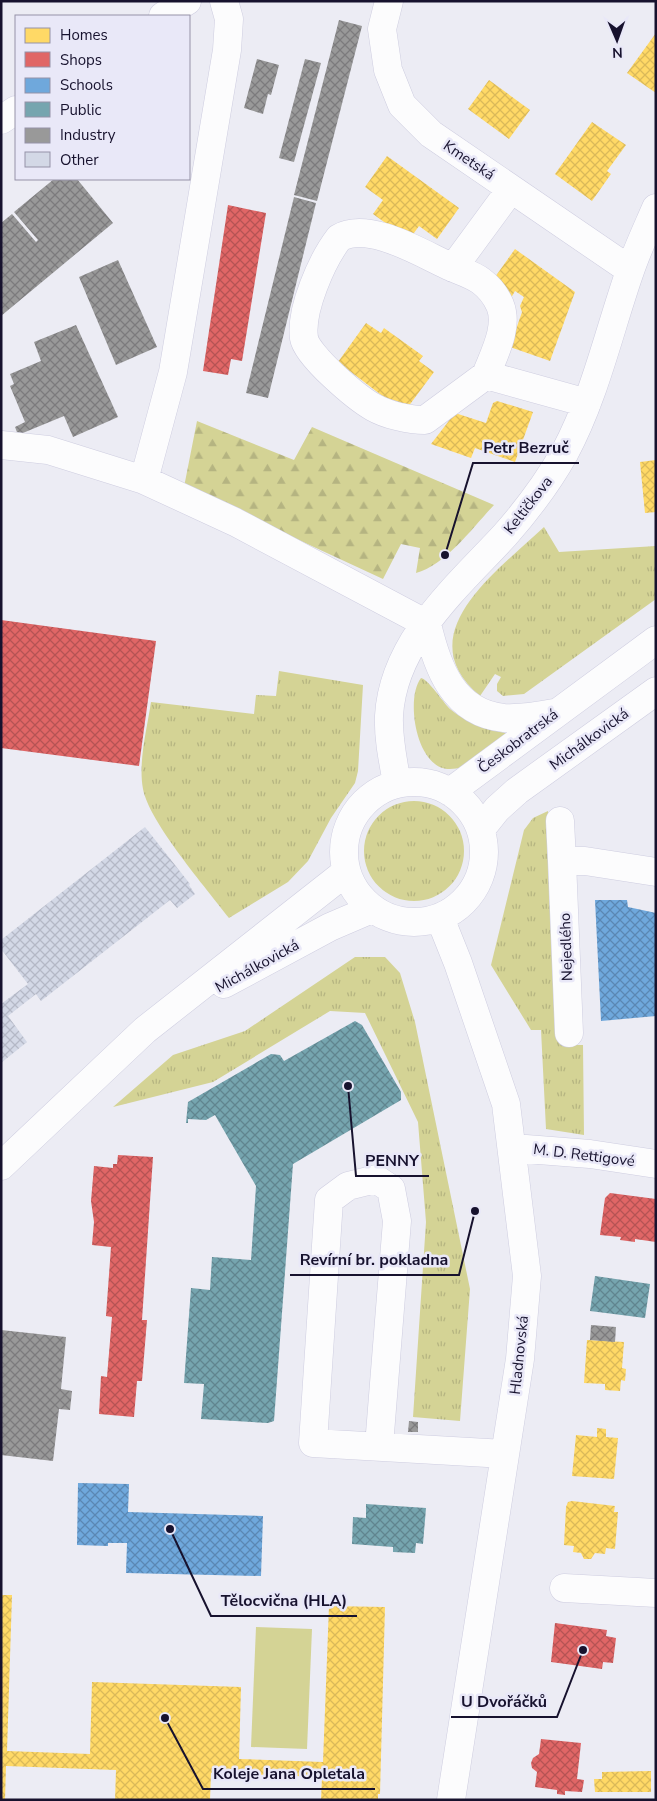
<svg xmlns="http://www.w3.org/2000/svg" width="657" height="1801" font-family="'Nunito Sans',sans-serif">
	<style>
		.grass { fill: url(#grass-tufts) }
		.forest { fill: url(#forest-firs) }
		.pitch { fill: #d4d395 }
		.homes { fill: url(#homes-cross-hatch) }
		.shops { fill: url(#shops-cross-hatch) }
		.schools { fill: url(#schools-cross-hatch) }
		.public { fill: url(#public-cross-hatch) }
		.industry { fill: url(#industry-cross-hatch) }
		.building { fill: url(#building-cross-hatch) }
		.lines { fill: none; stroke-linecap: round; stroke-linejoin: round }
		.minor-casing { stroke: #cecde0; stroke-width: 29 }
		.minor { stroke: #fcfcfd; stroke-width: 28 }
		.labels { text-anchor: middle; stroke-width: 5; stroke-linejoin: round; paint-order: stroke }
		.street-label { font-size: 15px; fill: #17122e; stroke: #e9e8f8 }
		.leader { fill: none; stroke: #17122e; stroke-width: 2 }
		.callout-dot { fill: #17122e; stroke: #e9e8f8; stroke-width: 2 }
		.callout-label { font-size: 16px; text-anchor: middle; font-weight: bold; fill: #17122e; stroke: #e9e8f8; stroke-width: 5; stroke-linejoin: round; paint-order: stroke }
	</style>
	<defs>
		<pattern id="grass-tufts" width="24" height="20" patternUnits="userSpaceOnUse" patternTransform="scale(1.25)"><rect width="24" height="20" fill="#d4d395"/><path d="M3 7l-1-3M5 7V3M7 7l1-3M15 17l-1-3M17 17v-4M19 17l1-3" fill="none" stroke="#b5b481"/></pattern>
		<pattern id="forest-firs" width="22" height="20" patternUnits="userSpaceOnUse" patternTransform="scale(1.25)"><rect width="22" height="20" fill="#d4d395"/><path d="M5 1l3.5 6h-7zM16 11l3.5 6h-7z" fill="#b5b481"/></pattern>
		<pattern id="homes-cross-hatch" width="8" height="8" patternUnits="userSpaceOnUse" patternTransform="scale(1.25)"><rect width="8" height="8" fill="#ffd966"/><path d="M0 0l8 8M0 8l8-8" fill="none" stroke="#dab959"/></pattern>
		<pattern id="shops-cross-hatch" width="8" height="8" patternUnits="userSpaceOnUse" patternTransform="scale(1.25)"><rect width="8" height="8" fill="#e06666"/><path d="M0 0l8 8M0 8l8-8" fill="none" stroke="#b55354"/></pattern>
		<pattern id="schools-cross-hatch" width="8" height="8" patternUnits="userSpaceOnUse" patternTransform="scale(1.25)"><rect width="8" height="8" fill="#6fa8dc"/><path d="M0 0l8 8M0 8l8-8" fill="none" stroke="#5a87b3"/></pattern>
		<pattern id="public-cross-hatch" width="8" height="8" patternUnits="userSpaceOnUse" patternTransform="scale(1.25)"><rect width="8" height="8" fill="#76a5af"/><path d="M0 0l8 8M0 8l8-8" fill="none" stroke="#60858f"/></pattern>
		<pattern id="industry-cross-hatch" width="8" height="8" patternUnits="userSpaceOnUse" patternTransform="scale(1.25)"><rect width="8" height="8" fill="#999"/><path d="M0 0l8 8M0 8l8-8" fill="none" stroke="#7c7b7d"/></pattern>
		<pattern id="building-cross-hatch" width="8" height="8" patternUnits="userSpaceOnUse" patternTransform="scale(1.25)"><rect width="8" height="8" fill="#d3d8e6"/><path d="M0 0l8 8M0 8l8-8" fill="none" stroke="#b4b8c6"/></pattern>
	</defs>
	<rect width="100%" height="100%" fill="#ececf4"/>
	<path class="grass" d="M544,527l15,25 97,-6v53l-132,95 -21,2 -6,-5v-7l4,-7 -6,-3 -15,22c-74,-62 19,-126 64,-169z
		M279,671l84,14 -5,86 -3,12 -24,35 -23,43 -20,21 -59,36c-22,-29 -80,-96 -86,-129 -5,-27 4,-60 8,-87l103,12 2,-19 20,1z
		M421,678c7,1 22,24 29,31 17,14 38,20 59,25 -17,13 -36,35 -59,35 -34,1 -45,-71 -29,-91z
		M364 851a50 50 0 1 1 100 0a50 50 0 1 1-100 0Z
		M548,811l15,234h20l1,90 -38,-6 -5,-99h-10l-40,-65 33,-135 9,-12z
		M355,957h30l15,16 15,49 55,267 -10,132 -47,-4 13,-195 -8,-100 -53,-109 -35,-2 -117,71 -100,25 60,-52 72,-24z"/>
	<path class="forest" d="M197,421l97,39 18,-33 182,78c-21,22 -48,60 -78,68l4,-25 -19,-4 -18,35 -199,-92z"/>
	<path class="pitch" d="M256,1627l56,2 -5,120 -56,-2z"/>
	<path class="homes" d="M656,33v60l-29,-20z
		M489,80l41,30 -21,29 -41,-30z
		M592,122l34,23 -19,26 4,3 -19,27 -37,-27z
		M387,156l72,52 -22,31 -18,-13 -10,14 -36,-26 10,-14 -18,-13z
		M515,249l60,43 -25,69 -40,-14 12,-35 -2,-6 4,-9 -9,-6 -4,7 -21,-14z
		M366,323l15,10 3,-5 39,28 -4,5 15,11 -29,39 -15,-11 -1,1 -51,-39z
		M497,401l36,11 -18,50 -40,-14 -4,10 -40,-14 24,-31 31,10 7,-20z
		M656,460v52l-11,1 -5,-51z
		M587,1340l37,2 -2,26 4,1 -1,12 -4,-1 -1,11 -15,-1v-6l-21,-1z
		M597,1428l9,1v8l12,1 -4,41 -42,-3 4,-41 21,2z
		M572,1501l43,5 -1,6h4l-3,37 -9,-1 -1,6 -10,-1 -4,6h-7l-3,-6 -8,-1 1,-6 -10,-1 2,-38 2,-5z
		M1,1595h11l-5,156 83,3 2,-72 149,5 -2,72 84,3 6,-156 56,1 -5,187h-2v6h-57l1,-23 -111,-4 -1,27h-95l1,-30 -110,-4 -1,34h-4z
		M651,1771v21h-56l-1,-13h8v-7z"/>
	<path class="shops" d="M228,205l38,8 -24,148 -11,-2 -3,16 -25,-4z
		M1,620l155,21 -17,125 -138,-18z
		M118,1155l35,2 -11,163h5l-5,61h-5l-3,36 -35,-3 2,-38 6,1 5,-60 -6,-1 5,-69 -19,-2 2,-23 -3,-21 3,-35 19,2v-4h4z
		M610,1193l46,6v43l-21,-3v3l-15,-2 1,-3 -21,-2 5,-37z
		M555,1623l52,7 -1,6 10,2 -3,25 -10,-1 -1,7 -51,-7z
		M541,1739l40,4 -4,36 7,1 -2,12 -17,-1v4l-8,-1v-4l-22,-3 2,-15 -5,-4 -1,-5 2,-5 6,-4z"/>
	<path class="schools" d="M595,900h32l1,7 28,6v103l-55,5z
		M78,1483l51,1 -1,28 135,4 -2,60 -135,-3 1,-30h-19v3l-31,-1z"/>
	<path class="public" d="M355,1021l7,4 39,67v8l-108,64 -19,257 -6,2 -67,-4 3,-35 -20,-1 7,-95 19,2 2,-33 39,3 5,-74 -41,-71 -9,5 -18,-1v4h-2l2,-21 83,-48 9,1 4,6z
		M595,1276l55,8 -5,34 -55,-7z
		M366,1504l60,4 -3,36 -7,-1 -1,10 -22,-1v-5l-41,-3 1,-27 13,1z"/>
	<path class="industry" d="M339,20l23,6 -45,175 -23,-6z
		M257,59l22,6 -8,30 -3,-1 -5,20 -19,-6z
		M305,59l16,4 -27,99 -15,-4z
		M54,179h23l36,44 -112,93v-93l11,-9 24,28 2,-2 -24,-28z
		M294,197l22,6 -48,195 -22,-5z
		M118,260l39,87 -41,18 -37,-88z
		M76,325l42,92 -45,20 -9,-21 -46,19 -3,-8 10,-5 -15,-36 4,-2 -4,-10 31,-13 -7,-19z
		M591,1325l25,2 -1,15 -25,-2z
		M1,1330l65,7 -5,52 11,2 -2,19 -11,-1 -6,52 -52,-6z
		M409,1421l9,1v10h-10z"/>
	<path class="building" d="M145,827l45,57 -1,1 6,9 -18,14 -7,-8 -129,101 -5,-7 -28,22 19,26 -26,21v-59l27,-20 -27,-35v-9z"/>
	<g class="lines">
		<defs>
			<path id="minor" d="M389,1l-7,28 6,41 14,35 29,29 199,136
				M163,16l24,-15
				M1,120l15,-10
				M453,268l58,-79
				M486,375c8,-21 23,-48 14,-70 -4,-9 -11,-18 -19,-24 -9,-7 -24,-11 -34,-16 -28,-13 -79,-44 -108,-27 -17,22 -39,72 -35,100 3,18 53,60 69,69 14,8 36,13 52,13l61,-45 101,28
				M1,445l47,5 96,30 91,42 192,102c10,43 26,89 77,94 17,1 34,-2 50,-5
				M144,480l29,-108 54,-322 2,-31 -5,-18
				M344 852a70 70 0 1 1 140 0a70 70 0 1 1-140 0Z
				M397,783c-4,-22 -9,-45 -8,-67 4,-75 69,-130 116,-181 23,-26 43,-53 60,-83 30,-56 44,-121 65,-181 7,-21 17,-42 26,-63
				M450,792l206,-152
				M560,821l2,40
				M481,829l16,-20 20,-18 139,-100
				M440,918l18,45 48,141 21,172 -7,83 -69,441
				M224,984l106,-57 42,-18
				M569,1033l-7,-172h23l71,11
				M513,1148l77,6 66,10
				M1,1166l144,-136 201,-158
				M379,1446l18,-225 -6,-32 -15,-10 -28,7 -19,14 -16,243 192,11
				M564,1588l92,5"/>
		</defs>
		<use href="#minor" class="minor-casing"/>
		<use href="#minor" class="minor"/>
	</g>
	<g class="labels">
		<g class="street-label">
			<text transform="translate(469 160) rotate(34)" y="5">Kmetská</text>
			<text transform="translate(528 505) rotate(-52)" y="5">Keltičkova</text>
			<text transform="translate(589 739) rotate(-36)" y="5">Michálkovická</text>
			<text transform="translate(518 741) rotate(-37)" y="5">Českobratrská</text>
			<text transform="translate(566 947) rotate(-92)" y="5">Nejedlého</text>
			<text transform="translate(257 966) rotate(-29)" y="5">Michálkovická</text>
			<text transform="translate(584 1155) rotate(7)" y="5">M. D. Rettigové</text>
			<text transform="translate(519 1355) rotate(-84)" y="5">Hladnovská</text>
		</g>
	</g>
	<path class="leader" d="M445 555L473 463H579M348 1086L356 1176H429M475 1211L459 1275H290M170 1529L211 1616H357M583 1650L557 1717H451M165 1718L203 1789H375"/>
	<g class="callout-dot">
		<circle cx="445" cy="555" r="5"/>
		<circle cx="348" cy="1086" r="5"/>
		<circle cx="475" cy="1211" r="5"/>
		<circle cx="170" cy="1529" r="5"/>
		<circle cx="583" cy="1650" r="5"/>
		<circle cx="165" cy="1718" r="5"/>
	</g>
	<g class="callout-label">
		<text x="526" y="453">Petr Bezruč</text>
		<text x="392" y="1166">PENNY</text>
		<text x="374" y="1265">Revírní br. pokladna</text>
		<text x="284" y="1606">Tělocvična (HLA)</text>
		<text x="504" y="1707">U Dvořáčků</text>
		<text x="289" y="1779">Koleje Jana Opletala</text>
	</g>
	<rect width="657" height="1801" fill="none" stroke="#17122e" stroke-width="5"/>
	<rect x="15" y="15" width="175" height="165" fill="#e9e8f8" stroke="#9592a7"/>
	<rect x="25" y="28" width="25" height="15" fill="#ffd966" stroke="#9592a7"/>
	<text x="60" y="40" font-size="15" fill="#17122e">Homes</text>
	<rect x="25" y="52" width="25" height="15" fill="#e06666" stroke="#9592a7"/>
	<text x="60" y="65" font-size="15" fill="#17122e">Shops</text>
	<rect x="25" y="78" width="25" height="15" fill="#6fa8dc" stroke="#9592a7"/>
	<text x="60" y="90" font-size="15" fill="#17122e">Schools</text>
	<rect x="25" y="102" width="25" height="15" fill="#76a5af" stroke="#9592a7"/>
	<text x="60" y="115" font-size="15" fill="#17122e">Public</text>
	<rect x="25" y="128" width="25" height="15" fill="#999999" stroke="#9592a7"/>
	<text x="60" y="140" font-size="15" fill="#17122e">Industry</text>
	<rect x="25" y="152" width="25" height="15" fill="#d3d8e6" stroke="#9592a7"/>
	<text x="60" y="165" font-size="15" fill="#17122e">Other</text>
	<g transform="translate(617 40) rotate(178)" stroke="#e9e8f8" stroke-width="4" paint-order="stroke">
	<path d="M0-4L9 19L0 12L-9 19Z" fill="#17122e"/>
	<text y="-8" font-size="14" font-weight="bold" text-anchor="middle" fill="#17122e">N</text>
	</g>
</svg>
